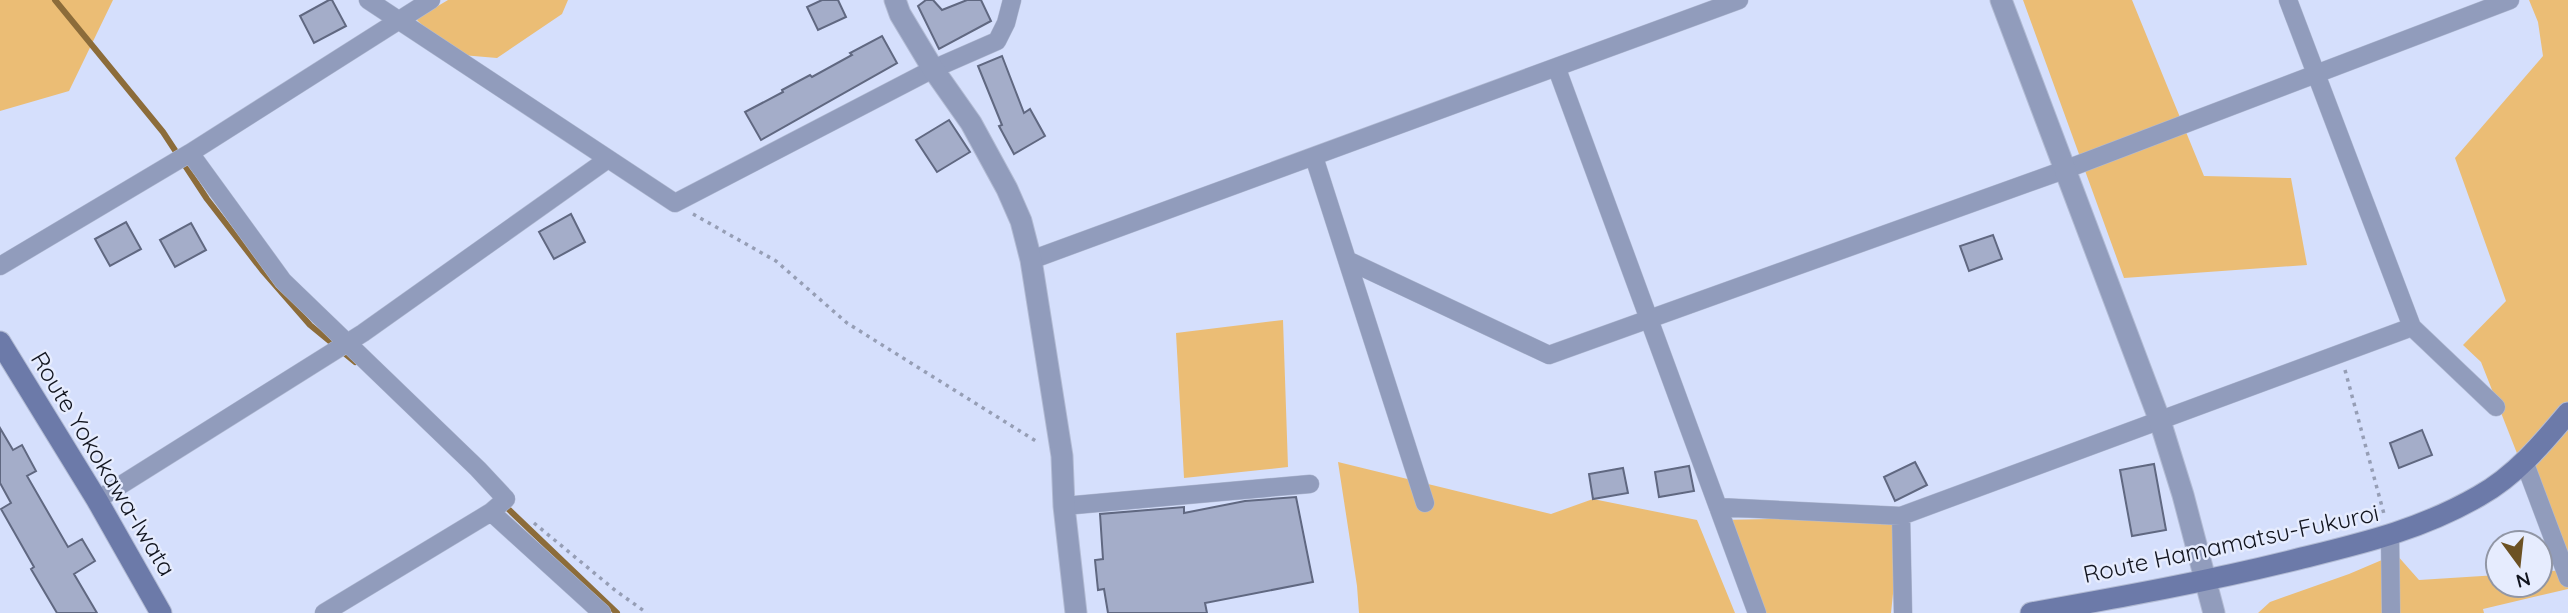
<svg xmlns="http://www.w3.org/2000/svg" width="2568" height="613" font-family="Quicksand,sans-serif">
	<style>
		.green { fill: #ebbd75 }
		.lines { fill: none; stroke-linecap: round; stroke-linejoin: round }
		.stream { stroke: #8c6c3a; stroke-width: 6 }
		.building { fill: #a4adc9; stroke: #606881; stroke-width: 2 }
		.minor-casing { stroke: #b2bbd4; stroke-width: 19 }
		.tertiary-casing { stroke: #b2bbd4; stroke-width: 23 }
		.secondary-casing { stroke: #b2bbd4; stroke-width: 23 }
		.path { stroke: #969eb5; stroke-width: 3.5; stroke-dasharray: 3.5 5; stroke-linecap: butt }
		.minor { stroke: #919cbc; stroke-width: 18 }
		.tertiary { stroke: #919cbc; stroke-width: 21 }
		.secondary { stroke: #6c7aa9; stroke-width: 21 }
		.labels { text-anchor: middle; stroke-width: 5; stroke-linejoin: round; paint-order: stroke }
		.street-label { font-size: 24px; fill: #12151f; stroke: #e6ecfe }
	</style>
	<rect width="100%" height="100%" fill="#d5dffc"/>
	<path class="green" d="M0,0h113l-44,91 -69,20z
		M448,0h120l-6,14 -65,44 -47,-4 -34,-35z
		M2023,0h109l72,176 87,2 16,87 -183,13z
		M2529,0h39v589l-85,20 1,4h-226l12,-11 79,-28 47,-20 23,26 79,-5v10h42v-13l23,-2 -82,-208 -18,-17 43,-44 -51,-143 88,-102 -5,-34z
		M1283,320l5,147 -104,11 -8,-145z
		M1338,462l213,52 42,-15 104,21 38,93h-376l-2,-27z
		M1901,516l-10,97h-134l-34,-93z"/>
	<g class="lines">
		<path class="stream" d="M55,0l108,132 44,67 55,71 48,55 45,37
			M502,503l115,110"/>
	</g>
	<path class="building" d="M329,0h3l14,26 -32,17 -14,-27z
		M822,0h16l8,17 -28,13 -11,-23z
		M926,0h7l9,10 25,-10h14l10,21 -52,28 -21,-43z
		M882,36l15,27 -136,77 -16,-28 38,-20 -1,-2 28,-15 2,2 40,-22 -2,-2z
		M1002,56l22,57 6,-4 15,27 -31,18 -15,-28 3,-1 -24,-59z
		M949,120l21,32 -33,20 -21,-32z
		M571,214l14,28 -31,17 -15,-27z
		M126,222l15,27 -31,17 -15,-27z
		M191,223l15,27 -31,17 -15,-27z
		M1993,235l9,24 -33,12 -9,-25z
		M0,428l13,22 9,-5 14,26 -9,5 41,71 14,-8 13,22 -21,13 23,39h-40l-26,-44 3,-2 -33,-58 10,-6 -11,-20z
		M2422,430l10,25 -33,13 -9,-25z
		M1915,462l12,23 -32,16 -11,-24z
		M2154,464l12,66 -34,6 -12,-66z
		M1689,466l5,25 -35,6 -4,-25z
		M1623,468l5,25 -35,6 -4,-25z
		M1296,497l17,85 -108,21 2,10h-99l-4,-24 -6,1 -3,-30 8,-1 -3,-45 84,-7v6l61,-12z"/>
	<g class="lines">
		<defs>
			<path id="minor" d="M368,0l307,203 258,-134 64,-28 9,-18 6,-23
				M2288,0l124,327 84,80
				M1557,69l200,544
				M190,153l93,128 195,188 28,30 -15,13 -167,101
				M1314,157l111,346
				M1031,260l708,-260
				M1347,260l202,95 515,-185 446,-170
				M0,266l190,-113 241,-153
				M2524,461l44,117
				M97,500l266,-167 245,-174
				M1064,506l246,-22
				M1718,507l183,9 511,-189
				M491,512l111,101
				M1901,516l2,97
				M2390,537l1,76"/>
			<path id="tertiary" d="M895,0l5,14 33,55 38,54 36,66 14,32 10,39 31,196 2,50 12,107
				M2001,0l159,421 23,74 31,118"/>
			<path id="secondary" d="M0,342l97,158 64,113
				M2031,613c90,-16 179,-32 267,-54 65,-16 122,-29 181,-63 36,-20 63,-52 89,-83"/>
		</defs>
		<use href="#minor" class="minor-casing"/>
		<use href="#tertiary" class="tertiary-casing"/>
		<use href="#secondary" class="secondary-casing"/>
		<path class="path" d="M693,214l83,47 71,62 192,120
			M2345,370l39,144
			M534,523l82,68 31,22"/>
		<use href="#minor" class="minor"/>
		<use href="#tertiary" class="tertiary"/>
		<use href="#secondary" class="secondary"/>
	</g>
	<g class="labels">
		<g class="street-label">
			<text transform="translate(103 464) rotate(59)" y="8">Route Yokokawa-Iwata</text>
			<text transform="translate(2231 544) rotate(-12)" y="8">Route Hamamatsu-Fukuroi</text>
		</g>
	</g>
	<g transform="translate(2519 564) rotate(165)"><circle r="33" fill="#e6ecfe" stroke="#9196a5" stroke-width="2"/>
	<path d="M0-5L12 26L0 18L-12 26Z" fill="#6c5123"/>
	<text y="-10" font-size="19" font-weight="bold" text-anchor="middle" fill="#12151f">N</text>
	</g>
</svg>
